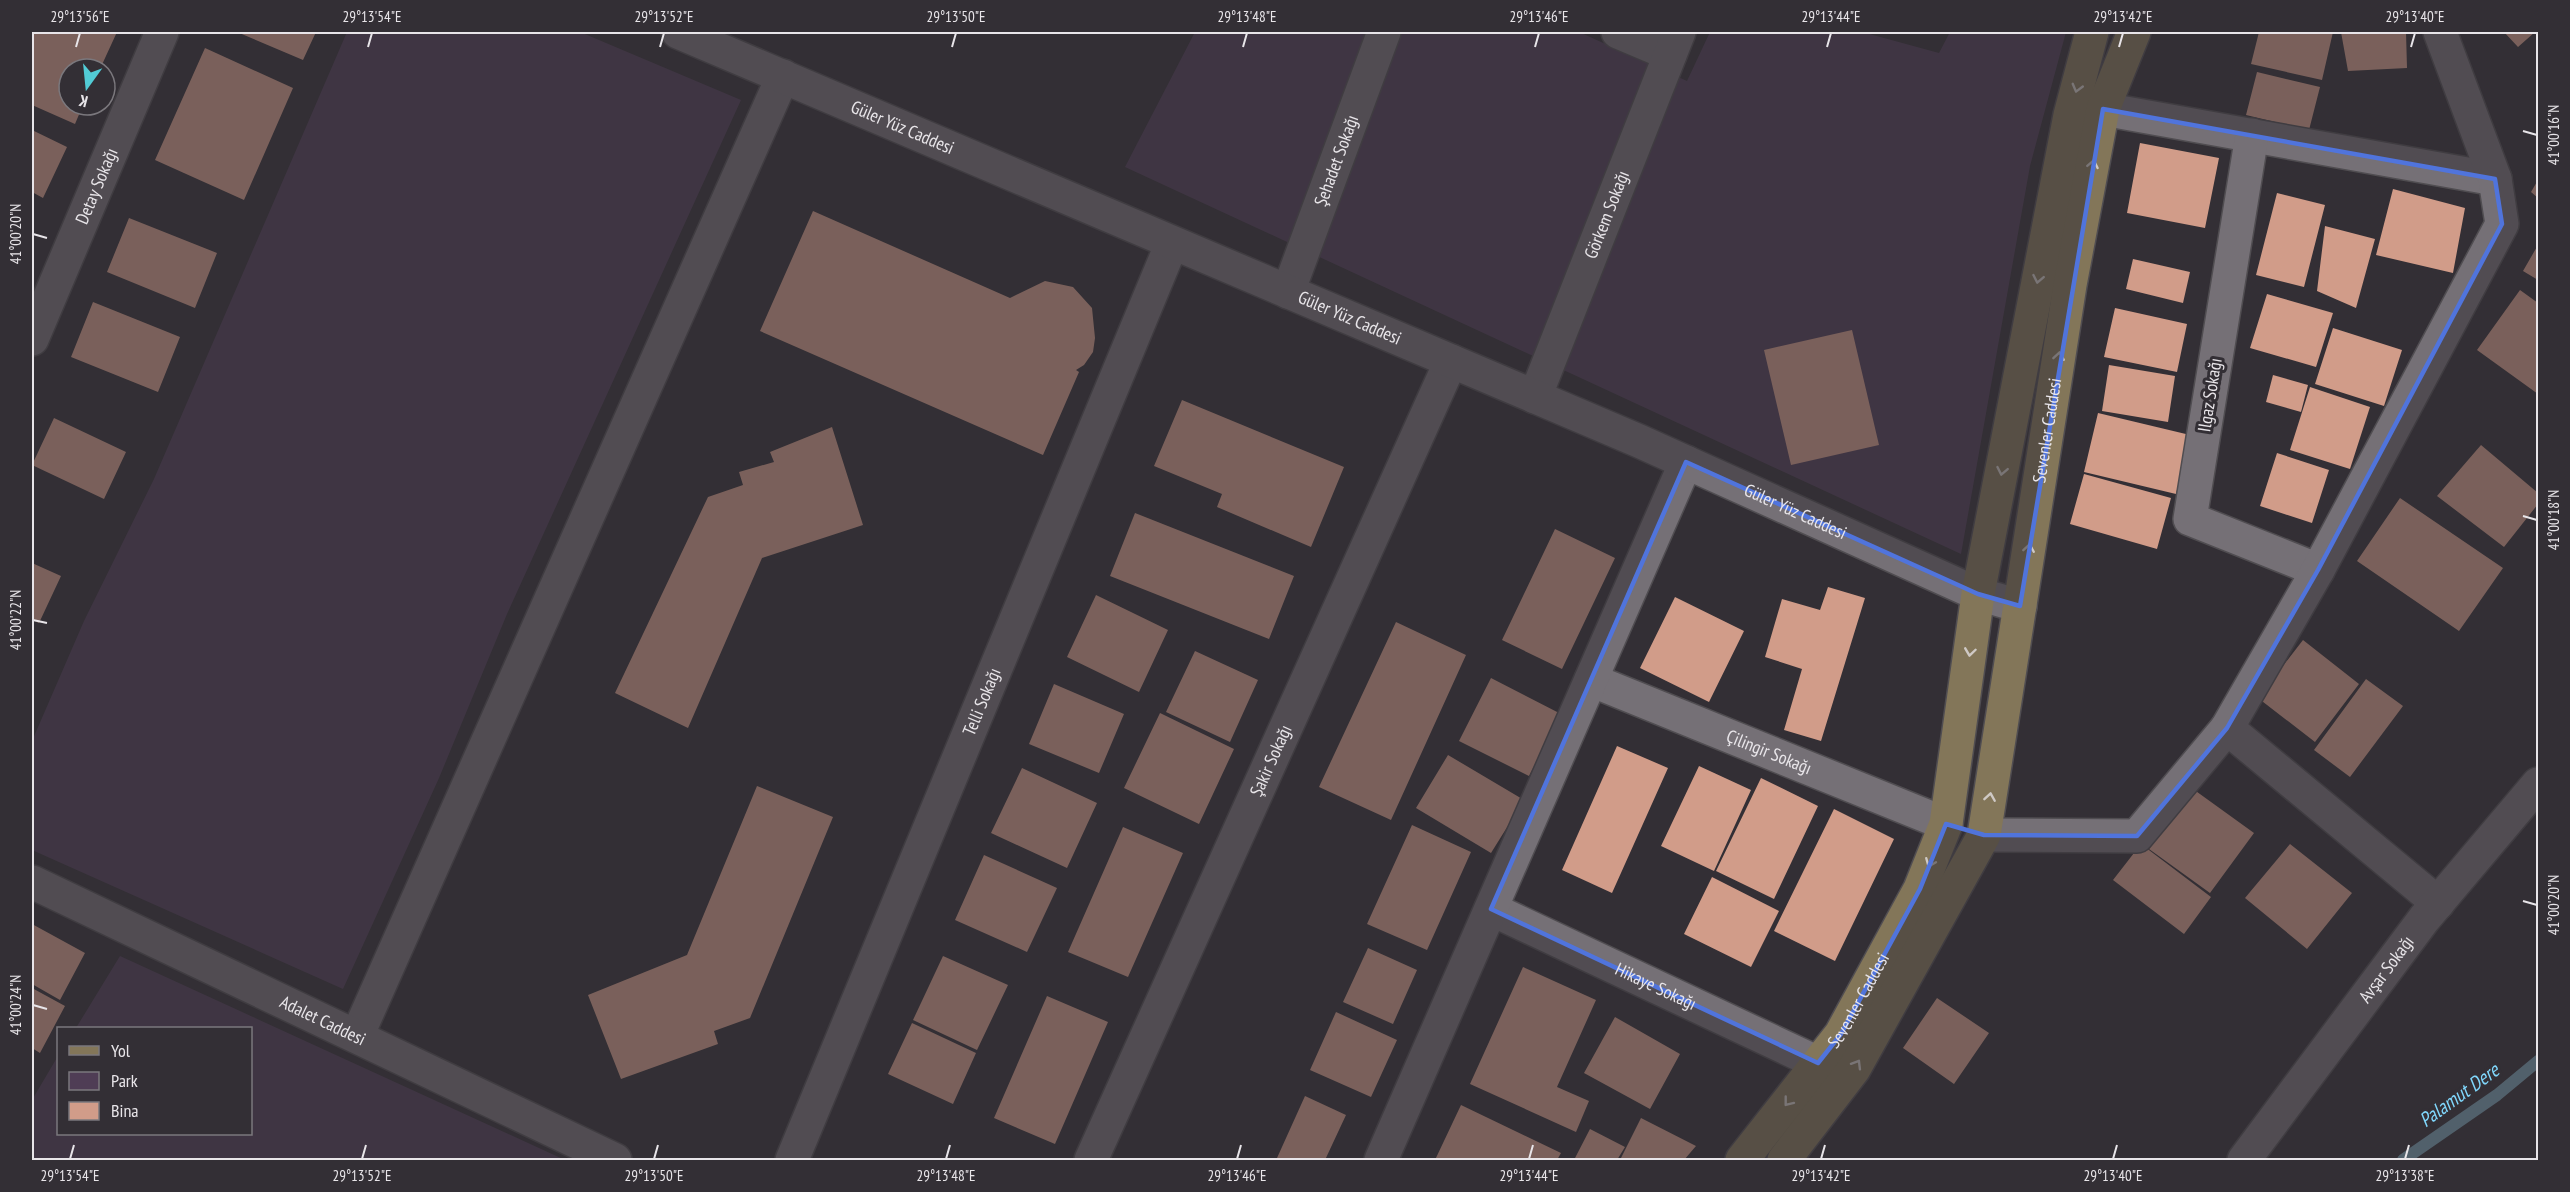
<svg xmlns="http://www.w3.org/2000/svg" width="2570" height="1192" font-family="'PT Sans Narrow',sans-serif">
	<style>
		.green { fill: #4f3d55 }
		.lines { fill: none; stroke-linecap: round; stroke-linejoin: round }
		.stream { stroke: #779cae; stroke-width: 12 }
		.building { fill: #d19c89 }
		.minor-casing { stroke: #504d51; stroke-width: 36 }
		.tertiary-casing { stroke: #504d51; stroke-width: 36 }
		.secondary-casing { stroke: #504d51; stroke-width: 36 }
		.minor { stroke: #757076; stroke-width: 33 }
		.tertiary { stroke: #757076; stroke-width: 33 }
		.secondary { stroke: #837659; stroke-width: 33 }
		.oneway { stroke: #cfc9c5 }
		.marked { fill: none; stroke: #5074dc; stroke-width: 4.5; stroke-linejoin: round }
		.ticks { fill: none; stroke: #e8e5e9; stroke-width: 2 }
		.labels { text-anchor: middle; stroke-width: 6; stroke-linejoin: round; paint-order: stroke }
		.street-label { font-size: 18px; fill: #e8e5e9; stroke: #332f35 }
		.water-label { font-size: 20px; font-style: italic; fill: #80d7fc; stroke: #332f35 }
		.neatline { fill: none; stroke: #e8e5e9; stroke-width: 2 }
		.ticks-label { font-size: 15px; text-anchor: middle; fill: #e8e5e9 }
	</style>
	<rect width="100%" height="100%" fill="#332f35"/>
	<path class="green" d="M347,32h233l161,68 -234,514 -68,164 -96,211 -311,-139v-109l52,-120 70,-142z
		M1195,32h384l108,49 23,-49h152l77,21 11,-21h116l-36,134 -69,388 -836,-387z
		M120,956l445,204h-533v-60l26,-44v78h192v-106h-174z"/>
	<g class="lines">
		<path class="stream" d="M2403,1160l94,-65 41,-34"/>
	</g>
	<path class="building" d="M32,32h85l-17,37h-31v36h14l-8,19 -43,-19z
		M237,32h79l-13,28z
		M2259,32h74l-11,48 -71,-16z
		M2341,32h65l1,36 -59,3z
		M2504,32h31l-17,15z
		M205,48l88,40 -49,112 -89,-40z
		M2257,72l63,15 -11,43 -63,-15z
		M32,130l35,17 -24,51 -11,-6z
		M2140,143l79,15 -14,70 -78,-15z
		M2538,180v18l-7,-6z
		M2393,189l72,19 -12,65 -77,-18z
		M2277,193l48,12 -21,82 -48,-12z
		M813,211l197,87 35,-17 28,6 19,21 3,30 -2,14 -9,13 -8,5 3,2 -36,83 -283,-124z
		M129,218l88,35 -22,55 -88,-36z
		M2325,226l50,13 -19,69 -39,-17z
		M2538,245v35l-15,-9z
		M2133,259l57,13 -7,31 -57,-14z
		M2520,290l18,13v91l-61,-44z
		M2267,294l66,19 -17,54 -66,-19z
		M93,302l87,35 -22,55 -87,-35z
		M2115,308l72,16 -10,48 -73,-15z
		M2333,328l69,22 -18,56 -69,-22z
		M1852,330l27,115 -88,20 -27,-115z
		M2109,365l66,11 -7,46 -66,-11z
		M2273,375l35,10 -7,27 -35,-10z
		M2310,387l60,20 -20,62 -60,-19z
		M1182,400l162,67 -33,80 -94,-40 5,-13 -68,-28z
		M2098,413l92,22 -14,59 -92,-22z
		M54,418l72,34 -22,47 -72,-34z
		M832,427l31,98 -101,33 -74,170 -73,-35 93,-196 35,-12 -4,-13 35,-10 -4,-10z
		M2481,445l57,48v11l-34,43 -67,-51z
		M2277,453l52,17 -17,53 -52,-17z
		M2084,474l87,24 -14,51 -87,-25z
		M2400,498l103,70 -44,63 -102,-70z
		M1135,513l159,63 -25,63 -159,-63z
		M1555,529l60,29 -53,111 -60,-29z
		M32,563l29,13 -22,47 -7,-3z
		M1828,587l37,11 -44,143 -37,-11 18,-61 -37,-12 17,-58 38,11z
		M1096,595l72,35 -29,62 -72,-35z
		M1675,597l69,34 -35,71 -69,-34z
		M1396,622l70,33 -75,165 -72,-33z
		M2303,640l56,44 -44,58 -57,-44z
		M1195,651l63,29 -28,62 -64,-30z
		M1491,678l70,36 -32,62 -70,-35z
		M2366,679l37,27 -53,71 -36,-27z
		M1054,684l70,30 -25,59 -70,-29z
		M1160,713l74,36 -35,75 -75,-36z
		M1617,746l51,22 -56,125 -50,-23z
		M1448,755l76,45 -33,53 -75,-45z
		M1699,766l52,24 -37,81 -53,-25z
		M1022,768l75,35 -30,65 -76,-35z
		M1761,778l57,28 -44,93 -58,-28z
		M757,786l76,31 -83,201 -36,13 4,13 -97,35 -33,-84 99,-40z
		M2193,789l61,44 -44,60 -61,-44z
		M1834,809l60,30 -59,122 -61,-30z
		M1412,825l59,27 -44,98 -60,-26z
		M1123,827l60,26 -55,124 -60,-25z
		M2141,844l70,53 -27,37 -71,-54z
		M2290,844l62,49 -45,56 -62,-51z
		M984,855l73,33 -30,64 -72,-32z
		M1712,877l67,34 -28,56 -67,-33z
		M32,924l53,29 -25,47 -28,-16z
		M1368,948l49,22 -24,54 -50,-22z
		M943,956l65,29 -31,65 -64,-30z
		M1523,967l73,33 -39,87 32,14 -13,31 -106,-48z
		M32,988l33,18 -25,47 -8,-5z
		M1047,996l61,26 -53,122 -61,-26z
		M1937,998l52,35 -35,51 -51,-36z
		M1336,1012l61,28 -26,57 -61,-27z
		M1615,1017l65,37 -30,55 -66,-36z
		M912,1023l64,30 -23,51 -65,-30z
		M1305,1096l41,19 -21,45h-41l-7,-2z
		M1461,1105l100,48 -4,7h-122z
		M1641,1118l55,28 -12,14h-64z
		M1590,1129l35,18 -8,13h-43z"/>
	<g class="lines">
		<defs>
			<g id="minor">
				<path d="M1618,32l52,22"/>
				<path d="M2103,109l392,70"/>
				<path d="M2252,135l-62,384 128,51"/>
				<path id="s1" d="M1288,292l96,-260"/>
				<path id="s2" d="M32,339l130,-307"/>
				<path id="s3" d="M1535,397l144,-365"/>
				<path id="s4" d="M1591,680l355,144"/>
				<path d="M1984,835l153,1 90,-108"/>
				<path d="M2438,903l-211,-175 91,-158 184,-346 -7,-45 -55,-147"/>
				<path id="s5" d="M1491,909l327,154"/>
				<path d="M357,1036l426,-960"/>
				<path id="s6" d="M792,1160l380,-917"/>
				<path id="s7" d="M1091,1160l360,-799"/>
				<path d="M1381,1160l305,-698"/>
			</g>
			<g id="tertiary">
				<path id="s8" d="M678,32l961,409 339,153 42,12"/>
				<path id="s9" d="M32,882l583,278"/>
				<path id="s10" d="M2244,1160l180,-241 114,-135"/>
			</g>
			<g id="secondary">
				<path id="s11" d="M1742,1160l99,-126 79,-145 26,-65 32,-230 92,-479 22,-83"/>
				<path id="s12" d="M1784,1160l70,-91 130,-234 86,-550 33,-176 31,-77"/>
			</g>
		</defs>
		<use href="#minor" class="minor-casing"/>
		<use href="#tertiary" class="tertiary-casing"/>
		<use href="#secondary" class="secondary-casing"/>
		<use href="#minor" class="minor"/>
		<use href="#tertiary" class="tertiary"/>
		<use href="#secondary" class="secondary"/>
	</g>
	<defs><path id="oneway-chevron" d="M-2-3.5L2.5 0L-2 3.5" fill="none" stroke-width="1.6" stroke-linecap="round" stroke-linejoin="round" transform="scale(1.5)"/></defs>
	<g class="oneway">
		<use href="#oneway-chevron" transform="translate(2077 88) rotate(105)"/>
		<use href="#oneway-chevron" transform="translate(2093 164) rotate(-79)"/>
		<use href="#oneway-chevron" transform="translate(2038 279) rotate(101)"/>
		<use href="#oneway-chevron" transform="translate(2059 356) rotate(-81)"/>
		<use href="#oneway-chevron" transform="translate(2002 471) rotate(101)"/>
		<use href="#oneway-chevron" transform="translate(2029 548) rotate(-81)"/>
		<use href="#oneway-chevron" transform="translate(1970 652) rotate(98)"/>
		<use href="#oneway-chevron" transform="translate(1990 797) rotate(-81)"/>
		<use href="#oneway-chevron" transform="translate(1930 863) rotate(112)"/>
		<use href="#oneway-chevron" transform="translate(1857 1064) rotate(-59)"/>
		<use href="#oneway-chevron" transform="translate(1788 1102) rotate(128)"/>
	</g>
	<path d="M0 0H2570V1192H0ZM2103,109l392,70 7,45 -184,346 -91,158 -90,108 -153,-1 -38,-11 -26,65 -79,145 -23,29 -327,-154 195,-447 292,132 42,12z" fill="#332f35" fill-opacity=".55" fill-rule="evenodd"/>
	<path class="marked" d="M2103,109l392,70 7,45 -184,346 -91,158 -90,108 -153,-1 -38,-11 -26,65 -79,145 -23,29 -327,-154 195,-447 292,132 42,12z"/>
	<path class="ticks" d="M76,47l4,-14M368,47l4,-14M660,47l4,-14M952,47l4,-14M1243,47l4,-14M1535,47l4,-14M1827,47l4,-14M2119,47l4,-14M2411,47l4,-14M2523,131l14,4M33,234l14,4M2523,516l14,4M33,620l14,3M2523,901l14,4M33,1005l14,4M70,1159l4,-14M362,1159l4,-14M654,1159l4,-14M946,1159l4,-14M1237,1159l4,-14M1529,1159l4,-14M1821,1159l4,-14M2113,1159l4,-14M2405,1159l4,-14"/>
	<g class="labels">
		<g class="street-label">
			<text dy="6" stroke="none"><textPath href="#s8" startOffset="244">Güler Yüz Caddesi</textPath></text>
			<text dy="6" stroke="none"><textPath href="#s1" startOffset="140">Şehadet Sokağı</textPath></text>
			<text dy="6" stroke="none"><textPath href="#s2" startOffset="166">Detay Sokağı</textPath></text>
			<text dy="6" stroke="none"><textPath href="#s3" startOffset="196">Görkem Sokağı</textPath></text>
			<text dy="6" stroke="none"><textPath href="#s8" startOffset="730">Güler Yüz Caddesi</textPath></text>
			<text transform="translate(2210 395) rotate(-81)" y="6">Ilgaz Sokağı</text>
			<text dy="6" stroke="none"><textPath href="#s12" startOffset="792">Sevenler Caddesi</textPath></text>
			<text dy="6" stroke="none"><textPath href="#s8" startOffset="1216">Güler Yüz Caddesi</textPath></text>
			<text dy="6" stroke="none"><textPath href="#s6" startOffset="496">Telli Sokağı</textPath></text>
			<text dy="6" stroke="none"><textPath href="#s4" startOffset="192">Çilingir Sokağı</textPath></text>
			<text dy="6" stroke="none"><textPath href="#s7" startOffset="438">Şakir Sokağı</textPath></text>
			<text dy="6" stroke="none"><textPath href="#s10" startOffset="238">Avşar Sokağı</textPath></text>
			<text dy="6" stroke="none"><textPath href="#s5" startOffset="182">Hikaye Sokağı</textPath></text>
			<text dy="6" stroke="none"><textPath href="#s11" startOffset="198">Sevenler Caddesi</textPath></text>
			<text dy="6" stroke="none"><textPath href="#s9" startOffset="322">Adalet Caddesi</textPath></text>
		</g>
		<g class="water-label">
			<text transform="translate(2459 1095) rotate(-36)" y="7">Palamut Dere</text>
		</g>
	</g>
	<rect width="2570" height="1192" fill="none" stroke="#332f35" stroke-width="66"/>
	<rect x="57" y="1027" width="195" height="108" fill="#332f35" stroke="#7b787d" stroke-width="1.5"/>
	<rect x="69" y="1046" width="30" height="9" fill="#837659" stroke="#7b787d" stroke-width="1.5"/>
	<text x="111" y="1057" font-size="18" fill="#e8e5e9">Yol</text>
	<rect x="69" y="1072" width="30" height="18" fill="#4f3d55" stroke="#7b787d" stroke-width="1.5"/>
	<text x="111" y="1087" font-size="18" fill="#e8e5e9">Park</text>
	<rect x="69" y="1102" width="30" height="18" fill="#d19c89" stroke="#7b787d" stroke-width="1.5"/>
	<text x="111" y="1117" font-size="18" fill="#e8e5e9">Bina</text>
	<g transform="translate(87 87) rotate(195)"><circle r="28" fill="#332f35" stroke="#7b787d" stroke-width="1.5"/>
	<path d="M0-4.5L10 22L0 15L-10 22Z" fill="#52ccd6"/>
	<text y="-9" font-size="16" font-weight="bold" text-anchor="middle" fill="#e8e5e9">K</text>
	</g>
	<rect x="33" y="33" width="2504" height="1126" class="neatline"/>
	<g class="ticks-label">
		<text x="80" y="22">29°13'56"E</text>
		<text x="372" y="22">29°13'54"E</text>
		<text x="664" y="22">29°13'52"E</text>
		<text x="956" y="22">29°13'50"E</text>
		<text x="1247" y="22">29°13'48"E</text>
		<text x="1539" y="22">29°13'46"E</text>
		<text x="1831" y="22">29°13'44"E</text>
		<text x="2123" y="22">29°13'42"E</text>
		<text x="2415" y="22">29°13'40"E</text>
		<text transform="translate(2554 135) rotate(-90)" y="5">41°00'16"N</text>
		<text transform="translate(16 234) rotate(-90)" y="5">41°00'20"N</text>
		<text transform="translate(2554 520) rotate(-90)" y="5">41°00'18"N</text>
		<text transform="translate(16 620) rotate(-90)" y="5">41°00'22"N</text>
		<text transform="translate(2554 905) rotate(-90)" y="5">41°00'20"N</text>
		<text transform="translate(16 1005) rotate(-90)" y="5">41°00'24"N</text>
		<text x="70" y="1181">29°13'54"E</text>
		<text x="362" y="1181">29°13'52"E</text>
		<text x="654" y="1181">29°13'50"E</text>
		<text x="946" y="1181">29°13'48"E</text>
		<text x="1237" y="1181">29°13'46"E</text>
		<text x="1529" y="1181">29°13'44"E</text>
		<text x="1821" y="1181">29°13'42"E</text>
		<text x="2113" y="1181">29°13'40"E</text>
		<text x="2405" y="1181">29°13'38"E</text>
	</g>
</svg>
